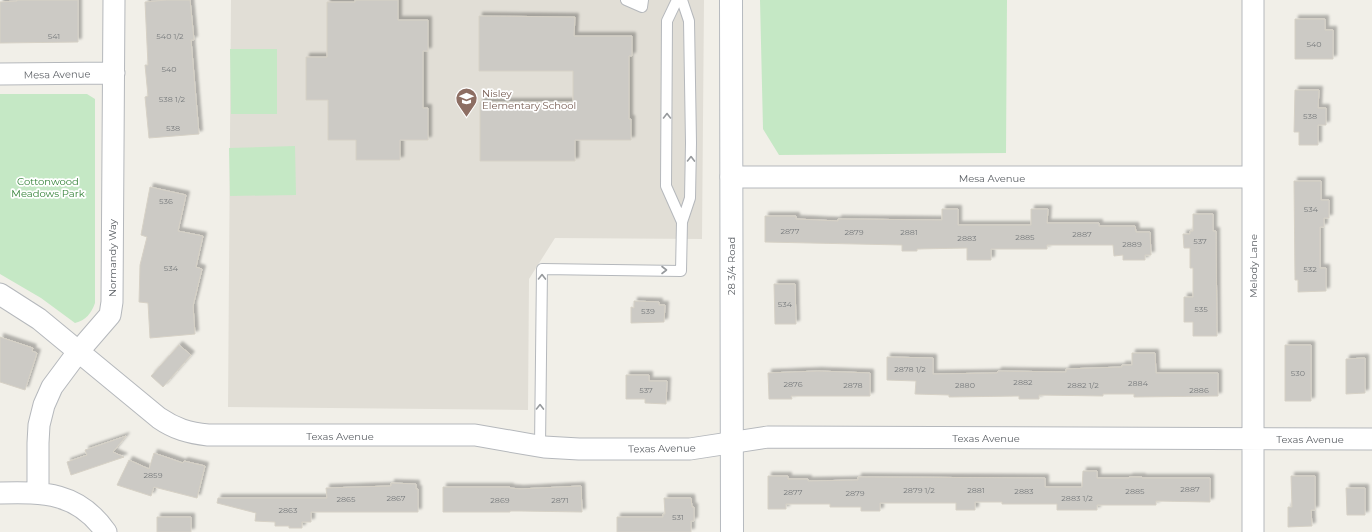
<svg xmlns="http://www.w3.org/2000/svg" width="1372" height="532" font-family="Montserrat,sans-serif">
	<style>
		.education { fill: #e1ded6 }
		.green { fill: #c5e8c5 }
		.building { fill: #cccac5; stroke: #d6d1c6; filter: url(#shadow) }
		.lines { fill: none; stroke-linecap: round; stroke-linejoin: round }
		.lane-casing { stroke: #b5b8bc; stroke-width: 12 }
		.street-casing { stroke: #b5b8bc; stroke-width: 23 }
		.secondary-casing { stroke: #b6babf; stroke-width: 24 }
		.lane { stroke: #fff; stroke-width: 10 }
		.street { stroke: #fff; stroke-width: 21 }
		.secondary { stroke: #fff; stroke-width: 22 }
		.oneway { stroke: #979a9d }
		.labels { text-anchor: middle; stroke-width: 3.5; stroke-linejoin: round; paint-order: stroke }
		.number-label { font-size: 8px; fill: #7a7d7f }
		.street-label { font-size: 10px; fill: #5f6368; stroke: #fff }
		.education-label { font-size: 10px; fill: #785e54; stroke: #fff; text-anchor: start }
		.park-label { font-size: 10px; fill: #348238; stroke: #fff }
	</style>
	<defs>
		<filter id="shadow"><feDropShadow dx="3.5" dy="-3.5" stdDeviation="1" flood-color="#0004"/></filter>
	</defs>
	<rect width="100%" height="100%" fill="#f1efe8"/>
	<path class="education" d="M231,0h473l-2,239 -147,-1 -26,41 -1,131 -300,-3z"/>
	<path class="green" d="M760,0h247l-1,153 -227,2 -16,-26z
		M230,49h47v65h-46z
		M0,94h87l8,5v204c-4,11 -9,17 -20,20l-34,-25 -41,-24z
		M295,146l1,49 -66,1 -1,-48z"/>
	<path class="building" d="M17,0h61v42l-78,1v-41l17,-1z
		M167,0h23l4,40h-3l8,94 -50,4 -4,-41 3,-1 -3,-31h3l-3,-63z
		M355,0h43v20h30v31h-5v57h5v32h-28v20h-44v-20h-28v-40h-22v-43h21v-55h28z
		M479,16l96,1 -1,19h58v20h-3v63h2v21h-56v21h-95v-59h93v-31h-94z
		M1295,19h30v11h8v29h-38z
		M1295,90h24l-1,18h8v17h-8v20h-19v-13h-5z
		M1294,181h27v19h8v18h-5v9h-4v41h6v23l-28,1v-12h-3z
		M150,187l36,8 -8,36 25,5 -7,31 6,2 -9,37 2,28 -45,4 -2,-35 -9,-1 1,-37 7,-28 -6,-2z
		M942,209h16v16h73v-16h17l-1,14h52v3h36l1,6h14l1,23h-6v5h-22v-5l-9,1 -1,-11h-66v4h-56v11h-24v-12l-50,1v2h-15v-6l-137,-3v-26h31v3l42,2v-2l104,1z
		M1193,214h20v17h3l1,105h-24v-14h-9v-25h9v-29h-3v-20h-6l-1,-14h7v-3h3z
		M774,284h21l1,40h-21z
		M634,301l25,1v3h6l-1,17 -33,1v-16l3,1z
		M0,337l33,11 -1,3 5,2 -12,37 -25,-8z
		M179,345l12,10 -28,32 -12,-11z
		M1285,345h26v56h-26z
		M1132,353h23l1,20h62v23l-84,1v-3h-31v2l-64,-1v4h-20v-3l-70,1v-2l-34,-1 1,-13 -29,-1v-23l46,1v16l64,-1 1,-2 68,1v-3l56,-2v-2h10z
		M1365,358v35l-19,1v-35z
		M818,371l52,2v23h-79l1,3h-23l-1,-26z
		M626,375h23v6h18l-1,23 -21,-1v-4h-19z
		M126,436l-13,16 11,5 -53,18 -4,-13 20,-7 -2,-5z
		M154,453l29,10 1,-2 21,5 -8,32 -43,-11 -3,9 -34,-11 12,-25 20,9z
		M1083,471h14v7h32v-1h13v1h68v24l-54,-1v4h-59v5h-40v-6h-55v-2h-27v8h-19v-7h-76v8h-19v-4h-31v-3h-44v5h-18v-33h20v3h20v2l50,-1v-3l187,1v9h37z
		M1291,476h24v34h-4l1,16 -24,1v-20h4z
		M391,483l25,1v5h2v23h-107v10h-9v6h-13v-2h-14v-4l-20,-1 1,-8 -39,-10 1,-5h109l-1,-10 65,-2z
		M581,486l1,26 -62,-1h-10v1h-67v-25h67v1l10,1z
		M1346,488h19v27h-18z
		M664,498h27l1,9h2v14h-3v11h-74v-15h46v-3h2z
		M157,517h34v15h-34z"/>
	<g class="lines">
		<defs>
			<path id="lane" d="M626,0l16,7 1,-7
				M677,0l-10,21 -1,165 16,36
				M540,446l2,-177 139,2 1,-49 8,-24 1,-55 -2,-122 -7,-21"/>
			<path id="street" d="M1253,0v532
				M0,74l114,-1
				M731,177h522
				M0,294l39,25 120,99c16,11 30,15 49,17h267l69,12 35,2h111l78,-12 604,2
				M38,492v-49l1,-18 5,-20 8,-18 26,-35 32,-37 2,-13 2,-302
				M0,493c44,-1 78,-1 106,39"/>
			<path id="secondary" d="M731,0l1,532"/>
		</defs>
		<use href="#lane" class="lane-casing"/>
		<use href="#street" class="street-casing"/>
		<use href="#secondary" class="secondary-casing"/>
		<use href="#lane" class="lane"/>
		<use href="#street" class="street"/>
		<use href="#secondary" class="secondary"/>
	</g>
	<defs><path id="oneway-chevron" d="M-2-3.5L2.5 0L-2 3.5" fill="none" stroke-width="1.6" stroke-linecap="round" stroke-linejoin="round"/></defs>
	<g class="oneway">
		<use href="#oneway-chevron" transform="translate(667 116) rotate(-90)"/>
		<use href="#oneway-chevron" transform="translate(691 159) rotate(-89)"/>
		<use href="#oneway-chevron" transform="translate(664 270)"/>
		<use href="#oneway-chevron" transform="translate(542 277) rotate(-89)"/>
		<use href="#oneway-chevron" transform="translate(540 407) rotate(-89)"/>
	</g>
	<defs>
		<symbol id="school-pin" viewBox="-11 -11 22 30"><path d="M0 17L-7.5 6A9.5 9.5 0 1 1 7.5 6Z" fill="#8d6e63" stroke="#fff"/><path d="M0-5L7-2L0 1L-7-2ZM-4 1L0 2.5L4 1V4Q0 6-4 4Z" fill="#fff"/></symbol>
	</defs>
	<g fill-rule="evenodd">
		<use href="#school-pin" x="454" y="86" width="25" height="34"/>
	</g>
	<g class="labels">
		<g class="number-label">
			<text x="54" y="39">541</text>
			<text x="170" y="39">540 1/2</text>
			<text x="1314" y="47">540</text>
			<text x="169" y="72">540</text>
			<text x="172" y="102">538 1/2</text>
			<text x="1310" y="119">538</text>
			<text x="173" y="131">538</text>
			<text x="166" y="204">536</text>
			<text x="1311" y="212">534</text>
			<text x="790" y="234">2877</text>
			<text x="854" y="235">2879</text>
			<text x="909" y="235">2881</text>
			<text x="1082" y="237">2887</text>
			<text x="1025" y="240">2885</text>
			<text x="967" y="241">2883</text>
			<text x="1200" y="244">537</text>
			<text x="1132" y="247">2889</text>
			<text x="171" y="271">534</text>
			<text x="1310" y="272">532</text>
			<text x="785" y="307">534</text>
			<text x="1201" y="312">535</text>
			<text x="648" y="314">539</text>
			<text x="910" y="372">2878 1/2</text>
			<text x="1298" y="376">530</text>
			<text x="1023" y="385">2882</text>
			<text x="1138" y="386">2884</text>
			<text x="793" y="387">2876</text>
			<text x="853" y="388">2878</text>
			<text x="965" y="388">2880</text>
			<text x="1083" y="388">2882 1/2</text>
			<text x="646" y="393">537</text>
			<text x="1199" y="393">2886</text>
			<text x="153" y="478">2859</text>
			<text x="1190" y="492">2887</text>
			<text x="919" y="493">2879 1/2</text>
			<text x="976" y="493">2881</text>
			<text x="1024" y="494">2883</text>
			<text x="1135" y="494">2885</text>
			<text x="793" y="495">2877</text>
			<text x="855" y="496">2879</text>
			<text x="396" y="501">2867</text>
			<text x="1077" y="501">2883 1/2</text>
			<text x="346" y="502">2865</text>
			<text x="500" y="503">2869</text>
			<text x="560" y="503">2871</text>
			<text x="288" y="513">2863</text>
			<text x="678" y="520">531</text>
		</g>
		<g class="street-label">
			<text transform="translate(57 74) rotate(-1)" y="4">Mesa Avenue</text>
			<text x="992" y="182">Mesa Avenue</text>
			<text transform="translate(112 258) rotate(-90)" y="4">Normandy Way</text>
			<text transform="translate(731 266) rotate(-90)" y="4">28 3/4 Road</text>
			<text transform="translate(1253 266) rotate(-90)" y="4">Melody Lane</text>
			<text x="340" y="440">Texas Avenue</text>
			<text x="986" y="442">Texas Avenue</text>
			<text x="1310" y="443">Texas Avenue</text>
			<text transform="translate(662 448) rotate(-1)" y="4">Texas Avenue</text>
		</g>
		<g class="education-label">
			<text x="482" y="97">Nisley<tspan x="482" dy="12">Elementary School</tspan></text>
		</g>
		<g class="park-label">
			<text x="48" y="185">Cottonwood<tspan x="48" dy="12">Meadows Park</tspan></text>
		</g>
	</g>
</svg>
